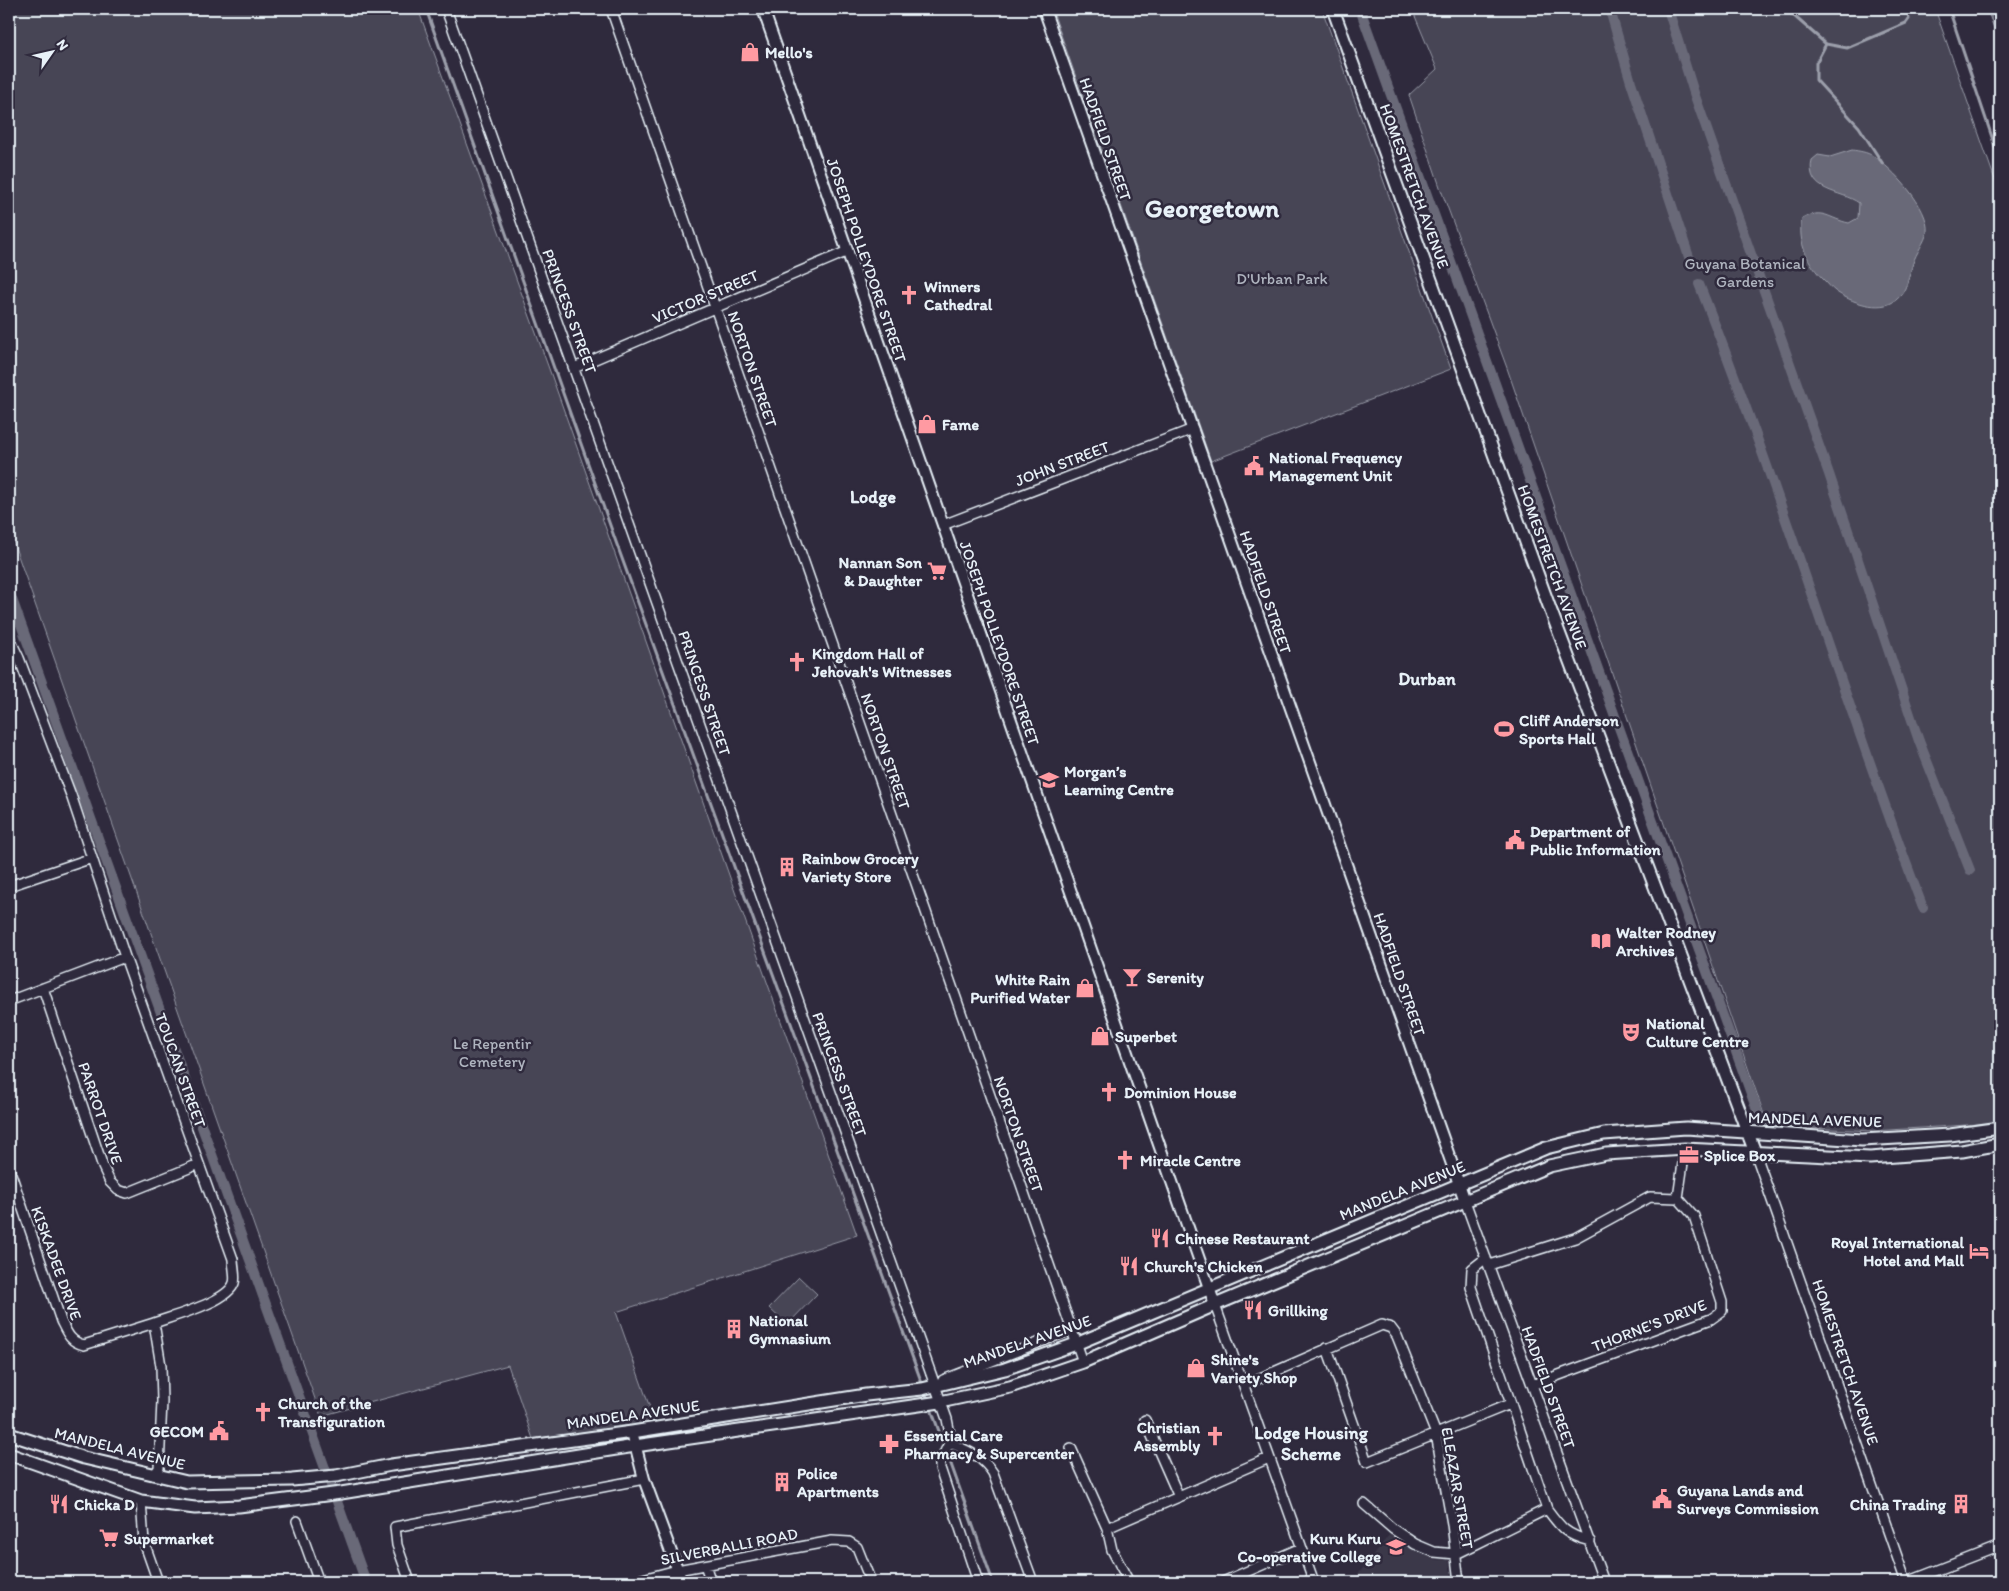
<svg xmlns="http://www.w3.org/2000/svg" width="2009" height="1591" font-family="Itim,sans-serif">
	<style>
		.built { fill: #3b3749 }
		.green { fill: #464455; stroke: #979aa6 }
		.water { fill: #696978; stroke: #9c9fab }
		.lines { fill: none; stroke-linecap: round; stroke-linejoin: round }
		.stream { stroke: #9c9fab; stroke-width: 3 }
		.canal { stroke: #696978; stroke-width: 10 }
		.minor-casing { stroke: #e8f1f8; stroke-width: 12 }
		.tertiary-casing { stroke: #e8f1f8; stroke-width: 14 }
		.secondary-casing { stroke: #e8f1f8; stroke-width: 15 }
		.minor { stroke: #2f2a3d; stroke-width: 9 }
		.tertiary { stroke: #2f2a3d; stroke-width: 10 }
		.secondary { stroke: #2f2a3d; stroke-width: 11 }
		.labels { text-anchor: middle; stroke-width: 5; stroke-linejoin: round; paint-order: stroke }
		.poi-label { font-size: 16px; font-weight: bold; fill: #e8f1f8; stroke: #2f2a3d; text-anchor: start }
		.street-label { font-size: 16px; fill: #e8f1f8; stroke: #2f2a3d }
		.park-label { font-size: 16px; fill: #afb4bf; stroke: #2f2a3d }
		.neighbourhood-label { font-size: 18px; font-weight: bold; fill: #e8f1f8; stroke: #2f2a3d }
		.town-label { font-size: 26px; font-weight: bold; fill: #e8f1f8; stroke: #2f2a3d }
	</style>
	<rect width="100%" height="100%" fill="#2f2a3d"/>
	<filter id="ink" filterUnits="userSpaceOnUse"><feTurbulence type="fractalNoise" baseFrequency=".02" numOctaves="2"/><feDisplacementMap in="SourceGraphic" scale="10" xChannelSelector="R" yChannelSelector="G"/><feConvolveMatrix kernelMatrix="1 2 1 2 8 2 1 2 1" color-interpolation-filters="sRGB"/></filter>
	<g filter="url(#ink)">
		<path class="built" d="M1389,1535l48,25 12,-1 3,23h-100z"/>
		<path class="green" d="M9,9h409l134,368 305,858 -241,77 39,110 -122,17 -25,-74 -187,51 -312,-886z
			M1052,9h270l129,360 -240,92z
			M1412,9h523l65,185v927l-17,3 -110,7 -105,-5 -261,-758 -67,-181 -31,-92 28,-26z
			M799,1277l18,17 -30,31 -18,-17z"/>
		<path class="water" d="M1987,9h13v36z
			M1852,150c7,1 15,2 21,6 19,12 57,52 54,76 -2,10 -11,21 -14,31 -4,12 -6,29 -17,37 -16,13 -46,2 -61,-9 -4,-3 -7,-7 -11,-11 -16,-16 -27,-38 -22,-61 21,-12 27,0 47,4l9,-5 1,-15c-18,-13 -54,-10 -47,-43l6,-5 12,2z"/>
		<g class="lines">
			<path class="stream" d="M426,9l190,533 312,858
				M1786,9l40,35 21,4 59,-25 3,-4 -2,-10
				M1949,9l51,152
				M1826,44l-10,19v17l43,47 24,37
				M930,1406l15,42
				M947,1453l46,129"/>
			<path class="canal" d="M1360,9l402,1115
				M1668,9l27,87 134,378 90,267 51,129
				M1612,17l19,65 58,175
				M1699,284c82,206 145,418 224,624
				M9,591l357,991"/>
			<defs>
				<path id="minor" d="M446,9l501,1410 4,20 -11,23v6l38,114
					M611,9l472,1353
					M574,368l274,-117
					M943,525l250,-96
					M9,637l10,21 52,137 54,162 108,302c0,7 3,18 1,24 -6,19 -61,33 -80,40l7,43 1,35 -3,67 -5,7
					M9,886l83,-28
					M43,988l60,179 7,15 8,8 9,3 72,-29
					M9,1001l116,-44
					M1755,1152l151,430
					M9,1168l52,153c6,12 9,21 23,24l70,-22
					M1678,1198l7,-49
					M1465,1201l139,381
					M1486,1258l-14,11 -1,18 76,222c14,19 19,26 43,32
					M1489,1265l86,-27 75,-41 28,1 16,18 28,86v9l-11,8 -179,66
					M1215,1305l99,277
					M1327,1348l40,114 143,-58
					M943,1380l128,-50
					M1244,1385l138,-60 9,3 6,8 39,98 16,90 7,58
					M1145,1420l34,77
					M950,1443c18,8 32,13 43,30l40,109
					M1071,1448l36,80 5,22 17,32
					M141,1501l3,41 14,40
					M1364,1504l29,25 22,15 19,8 22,2 91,-45
					M297,1521l22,61
					M1107,1528l162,-70
					M705,1565l6,17
					M410,1582l-13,-37 -2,-18 249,-48
					M631,1582l46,-12 155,-29 17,1 8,5 14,35
					M1223,1582l78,-34
					M1907,1582l93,-36"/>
				<path id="tertiary" d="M763,9l452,1296
					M1044,9l421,1192
					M632,1432l12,47 38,103"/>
				<path id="secondary" d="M1333,9l216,597 206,546
					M9,1434l75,24 103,24 105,-2 44,-4 55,-11 241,-33 234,-37 56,-6 83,-20 71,-25 470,-196 58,-14 82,-6 176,12 88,-5 50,-7
					M9,1454l132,47 54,7 44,-2 102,-13 294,-47 305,-44 70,-15 73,-25 132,-57 334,-139 57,-12 79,-5 185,9 92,-7 38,-7"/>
			</defs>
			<use href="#minor" class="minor-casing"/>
			<use href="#tertiary" class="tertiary-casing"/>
			<use href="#secondary" class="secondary-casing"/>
			<use href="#minor" class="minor"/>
			<use href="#tertiary" class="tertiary"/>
			<use href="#secondary" class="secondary"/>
		</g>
	</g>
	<defs>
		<symbol id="shop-bare" viewBox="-9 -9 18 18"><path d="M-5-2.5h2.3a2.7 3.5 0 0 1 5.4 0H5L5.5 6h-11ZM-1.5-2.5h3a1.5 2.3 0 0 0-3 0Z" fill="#ff9aa2" stroke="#2f2a3d" stroke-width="2.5" paint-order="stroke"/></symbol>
		<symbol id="church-bare" viewBox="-9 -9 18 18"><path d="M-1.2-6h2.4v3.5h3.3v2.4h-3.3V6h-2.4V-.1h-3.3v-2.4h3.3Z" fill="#ff9aa2" stroke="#2f2a3d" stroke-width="2.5" paint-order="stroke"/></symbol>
		<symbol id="civic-bare" viewBox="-9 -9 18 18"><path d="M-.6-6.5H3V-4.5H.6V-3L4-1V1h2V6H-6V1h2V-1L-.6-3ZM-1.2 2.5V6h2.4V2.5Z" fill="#ff9aa2" stroke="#2f2a3d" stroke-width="2.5" paint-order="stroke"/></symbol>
		<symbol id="supermarket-bare" viewBox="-9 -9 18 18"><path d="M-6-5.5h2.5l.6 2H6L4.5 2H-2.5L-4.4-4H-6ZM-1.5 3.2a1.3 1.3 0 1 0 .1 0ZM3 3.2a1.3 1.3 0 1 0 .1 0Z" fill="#ff9aa2" stroke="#2f2a3d" stroke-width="2.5" paint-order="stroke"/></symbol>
		<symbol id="stadium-bare" viewBox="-9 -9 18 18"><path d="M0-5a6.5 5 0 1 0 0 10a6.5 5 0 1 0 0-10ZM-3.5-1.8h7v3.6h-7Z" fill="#ff9aa2" stroke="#2f2a3d" stroke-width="2.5" paint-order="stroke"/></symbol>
		<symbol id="school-bare" viewBox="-9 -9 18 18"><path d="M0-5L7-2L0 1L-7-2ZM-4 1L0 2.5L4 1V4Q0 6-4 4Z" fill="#ff9aa2" stroke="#2f2a3d" stroke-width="2.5" paint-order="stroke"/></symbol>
		<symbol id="building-bare" viewBox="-9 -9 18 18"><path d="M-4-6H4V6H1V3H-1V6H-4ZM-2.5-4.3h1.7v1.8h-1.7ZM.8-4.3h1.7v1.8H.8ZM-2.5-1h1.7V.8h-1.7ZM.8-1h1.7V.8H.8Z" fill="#ff9aa2" stroke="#2f2a3d" stroke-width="2.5" paint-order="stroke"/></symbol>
		<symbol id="library-bare" viewBox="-9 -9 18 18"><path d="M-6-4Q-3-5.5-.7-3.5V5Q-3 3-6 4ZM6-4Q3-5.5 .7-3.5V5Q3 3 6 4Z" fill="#ff9aa2" stroke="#2f2a3d" stroke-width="2.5" paint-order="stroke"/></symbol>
		<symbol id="bar-bare" viewBox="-9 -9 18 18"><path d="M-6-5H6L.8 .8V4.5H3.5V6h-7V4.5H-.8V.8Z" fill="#ff9aa2" stroke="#2f2a3d" stroke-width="2.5" paint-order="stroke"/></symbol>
		<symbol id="theatre-bare" viewBox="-9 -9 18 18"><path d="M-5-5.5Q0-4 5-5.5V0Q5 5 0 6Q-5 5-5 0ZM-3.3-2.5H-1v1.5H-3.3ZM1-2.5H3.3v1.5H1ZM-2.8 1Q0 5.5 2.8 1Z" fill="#ff9aa2" stroke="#2f2a3d" stroke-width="2.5" paint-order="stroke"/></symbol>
		<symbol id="office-bare" viewBox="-9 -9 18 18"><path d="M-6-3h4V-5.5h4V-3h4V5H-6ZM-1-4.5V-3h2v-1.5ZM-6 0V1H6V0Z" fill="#ff9aa2" stroke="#2f2a3d" stroke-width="2.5" paint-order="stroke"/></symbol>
		<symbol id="restaurant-bare" viewBox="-9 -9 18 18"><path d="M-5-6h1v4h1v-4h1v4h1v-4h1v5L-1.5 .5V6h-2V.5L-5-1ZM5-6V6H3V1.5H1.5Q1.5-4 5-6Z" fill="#ff9aa2" stroke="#2f2a3d" stroke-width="2.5" paint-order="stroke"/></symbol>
		<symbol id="hotel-bare" viewBox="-9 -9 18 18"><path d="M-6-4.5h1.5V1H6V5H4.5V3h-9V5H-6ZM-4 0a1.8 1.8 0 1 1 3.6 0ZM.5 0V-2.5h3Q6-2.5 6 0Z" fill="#ff9aa2" stroke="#2f2a3d" stroke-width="2.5" paint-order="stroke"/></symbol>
		<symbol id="pharmacy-bare" viewBox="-9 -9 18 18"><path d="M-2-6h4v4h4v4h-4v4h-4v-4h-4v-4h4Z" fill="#ff9aa2" stroke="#2f2a3d" stroke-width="2.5" paint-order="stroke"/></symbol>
	</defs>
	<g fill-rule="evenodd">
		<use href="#shop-bare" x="736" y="38" width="28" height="28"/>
		<use href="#church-bare" x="895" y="281" width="28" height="28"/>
		<use href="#shop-bare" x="913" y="410" width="28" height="28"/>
		<use href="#civic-bare" x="1240" y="452" width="28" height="28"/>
		<use href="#supermarket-bare" x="923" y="557" width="28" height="28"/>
		<use href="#church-bare" x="783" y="648" width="28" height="28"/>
		<use href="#stadium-bare" x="1490" y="715" width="28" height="28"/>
		<use href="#school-bare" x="1035" y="766" width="28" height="28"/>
		<use href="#civic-bare" x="1501" y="826" width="28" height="28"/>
		<use href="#building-bare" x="773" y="853" width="28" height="28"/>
		<use href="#library-bare" x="1587" y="927" width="28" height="28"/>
		<use href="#bar-bare" x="1118" y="963" width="28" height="28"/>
		<use href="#shop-bare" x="1071" y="974" width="28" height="28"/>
		<use href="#theatre-bare" x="1617" y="1018" width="28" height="28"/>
		<use href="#shop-bare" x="1086" y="1022" width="28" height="28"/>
		<use href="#church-bare" x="1095" y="1078" width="28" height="28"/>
		<use href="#office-bare" x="1675" y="1141" width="28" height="28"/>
		<use href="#church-bare" x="1111" y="1146" width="28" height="28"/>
		<use href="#restaurant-bare" x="1146" y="1224" width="28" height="28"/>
		<use href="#hotel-bare" x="1965" y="1237" width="28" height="28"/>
		<use href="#restaurant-bare" x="1115" y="1252" width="28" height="28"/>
		<use href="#restaurant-bare" x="1239" y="1296" width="28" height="28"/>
		<use href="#building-bare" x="720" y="1315" width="28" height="28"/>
		<use href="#shop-bare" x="1182" y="1354" width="28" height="28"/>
		<use href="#church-bare" x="249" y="1398" width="28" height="28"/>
		<use href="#civic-bare" x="205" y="1417" width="28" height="28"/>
		<use href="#church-bare" x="1201" y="1422" width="28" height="28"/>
		<use href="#pharmacy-bare" x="875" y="1430" width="28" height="28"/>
		<use href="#building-bare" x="768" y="1468" width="28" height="28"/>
		<use href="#civic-bare" x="1648" y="1485" width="28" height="28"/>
		<use href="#restaurant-bare" x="45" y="1490" width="28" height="28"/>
		<use href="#building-bare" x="1947" y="1490" width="28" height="28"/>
		<use href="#supermarket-bare" x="95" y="1524" width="28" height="28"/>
		<use href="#school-bare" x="1382" y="1533" width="28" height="28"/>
	</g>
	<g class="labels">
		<g class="poi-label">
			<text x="765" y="58">Mello's</text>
			<text x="924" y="292">Winners<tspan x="924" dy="18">Cathedral</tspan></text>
			<text x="942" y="430">Fame</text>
			<text x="1269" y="463">National Frequency<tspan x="1269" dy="18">Management Unit</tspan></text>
			<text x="922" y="568" text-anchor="end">Nannan Son<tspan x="922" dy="18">&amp; Daughter</tspan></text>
			<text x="812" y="659">Kingdom Hall of<tspan x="812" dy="18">Jehovah's Witnesses</tspan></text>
			<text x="1519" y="726">Cliff Anderson<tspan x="1519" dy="18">Sports Hall</tspan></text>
			<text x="1064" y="777">Morgan’s<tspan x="1064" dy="18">Learning Centre</tspan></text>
			<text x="1530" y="837">Department of<tspan x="1530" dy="18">Public Information</tspan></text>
			<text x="802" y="864">Rainbow Grocery<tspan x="802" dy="18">Variety Store</tspan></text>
			<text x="1616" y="938">Walter Rodney<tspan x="1616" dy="18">Archives</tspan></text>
			<text x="1147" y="983">Serenity</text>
			<text x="1070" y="985" text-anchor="end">White Rain<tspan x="1070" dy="18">Purified Water</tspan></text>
			<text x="1646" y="1029">National<tspan x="1646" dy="18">Culture Centre</tspan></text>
			<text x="1115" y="1042">Superbet</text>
			<text x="1124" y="1098">Dominion House</text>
			<text x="1704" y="1161">Splice Box</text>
			<text x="1140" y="1166">Miracle Centre</text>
			<text x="1175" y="1244">Chinese Restaurant</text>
			<text x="1964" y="1248" text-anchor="end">Royal International<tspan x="1964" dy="18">Hotel and Mall</tspan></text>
			<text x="1144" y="1272">Church's Chicken</text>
			<text x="1268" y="1316">Grillking</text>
			<text x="749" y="1326">National<tspan x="749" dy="18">Gymnasium</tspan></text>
			<text x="1211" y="1365">Shine's<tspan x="1211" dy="18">Variety Shop</tspan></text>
			<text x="278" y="1409">Church of the<tspan x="278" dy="18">Transfiguration</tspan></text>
			<text x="1200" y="1433" text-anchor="end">Christian<tspan x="1200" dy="18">Assembly</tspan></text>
			<text x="204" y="1437" text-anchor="end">GECOM</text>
			<text x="904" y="1441">Essential Care<tspan x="904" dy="18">Pharmacy &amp; Supercenter</tspan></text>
			<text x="797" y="1479">Police<tspan x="797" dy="18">Apartments</tspan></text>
			<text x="1677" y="1496">Guyana Lands and<tspan x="1677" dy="18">Surveys Commission</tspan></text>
			<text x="74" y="1510">Chicka D</text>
			<text x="1946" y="1510" text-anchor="end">China Trading</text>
			<text x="124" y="1544">Supermarket</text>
			<text x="1381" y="1544" text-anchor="end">Kuru Kuru<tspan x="1381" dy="18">Co-operative College</tspan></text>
		</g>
		<g class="street-label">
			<text transform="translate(1106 139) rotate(71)" y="6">HADFIELD STREET</text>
			<text transform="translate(1415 186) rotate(70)" y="6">HOMESTRETCH AVENUE</text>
			<text transform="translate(867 260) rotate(71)" y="6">JOSEPH POLLEYDORE STREET</text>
			<text transform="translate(705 296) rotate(-23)" y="6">VICTOR STREET</text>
			<text transform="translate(570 311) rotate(70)" y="6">PRINCESS STREET</text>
			<text transform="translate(753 369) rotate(71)" y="6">NORTON STREET</text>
			<text transform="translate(1062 463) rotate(-21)" y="6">JOHN STREET</text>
			<text transform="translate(1553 567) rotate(70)" y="6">HOMESTRETCH AVENUE</text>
			<text transform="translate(1266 592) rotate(71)" y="6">HADFIELD STREET</text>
			<text transform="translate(1000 643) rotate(71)" y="6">JOSEPH POLLEYDORE STREET</text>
			<text transform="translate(705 693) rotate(71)" y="6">PRINCESS STREET</text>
			<text transform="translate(886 751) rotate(71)" y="6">NORTON STREET</text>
			<text transform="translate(1400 974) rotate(71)" y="6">HADFIELD STREET</text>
			<text transform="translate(181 1070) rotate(70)" y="6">TOUCAN STREET</text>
			<text transform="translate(840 1074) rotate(70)" y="6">PRINCESS STREET</text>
			<text transform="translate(101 1113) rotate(71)" y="6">PARROT DRIVE</text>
			<text transform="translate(1815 1119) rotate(2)" y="6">MANDELA AVENUE</text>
			<text transform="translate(1019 1134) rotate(71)" y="6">NORTON STREET</text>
			<text transform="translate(1402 1190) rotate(-22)" y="6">MANDELA AVENUE</text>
			<text transform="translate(57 1263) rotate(70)" y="6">KISKADEE DRIVE</text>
			<text transform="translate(1649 1325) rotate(-21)" y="6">THORNE'S DRIVE</text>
			<text transform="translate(1027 1341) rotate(-19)" y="6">MANDELA AVENUE</text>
			<text transform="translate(1846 1362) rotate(71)" y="6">HOMESTRETCH AVENUE</text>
			<text transform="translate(1549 1387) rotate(70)" y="6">HADFIELD STREET</text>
			<text transform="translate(633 1414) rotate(-8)" y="6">MANDELA AVENUE</text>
			<text transform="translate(120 1448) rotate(14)" y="6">MANDELA AVENUE</text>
			<text transform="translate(1458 1488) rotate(80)" y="6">ELEAZAR STREET</text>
			<text transform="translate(729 1546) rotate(-11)" y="6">SILVERBALLI ROAD</text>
		</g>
		<g class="park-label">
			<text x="1745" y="269">Guyana Botanical<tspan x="1745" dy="18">Gardens</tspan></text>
			<text x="1282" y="284">D'Urban Park</text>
			<text x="492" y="1049">Le Repentir<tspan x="492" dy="18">Cemetery</tspan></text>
		</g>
		<g class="neighbourhood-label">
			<text x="873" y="503">Lodge</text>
			<text x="1427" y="685">Durban</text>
			<text x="1311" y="1439">Lodge Housing<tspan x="1311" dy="21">Scheme</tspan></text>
		</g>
		<g class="town-label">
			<text x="1212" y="217">Georgetown</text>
		</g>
	</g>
	<rect width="2009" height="1591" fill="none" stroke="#2f2a3d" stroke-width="30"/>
	<rect x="15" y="15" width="1979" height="1561" fill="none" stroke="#e8f1f8" stroke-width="2" filter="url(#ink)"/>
	<g transform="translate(52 52) rotate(56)" stroke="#2f2a3d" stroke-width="4" paint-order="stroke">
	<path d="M0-4L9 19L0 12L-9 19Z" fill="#e8f1f8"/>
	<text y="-8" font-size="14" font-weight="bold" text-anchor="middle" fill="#e8f1f8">N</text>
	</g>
</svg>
